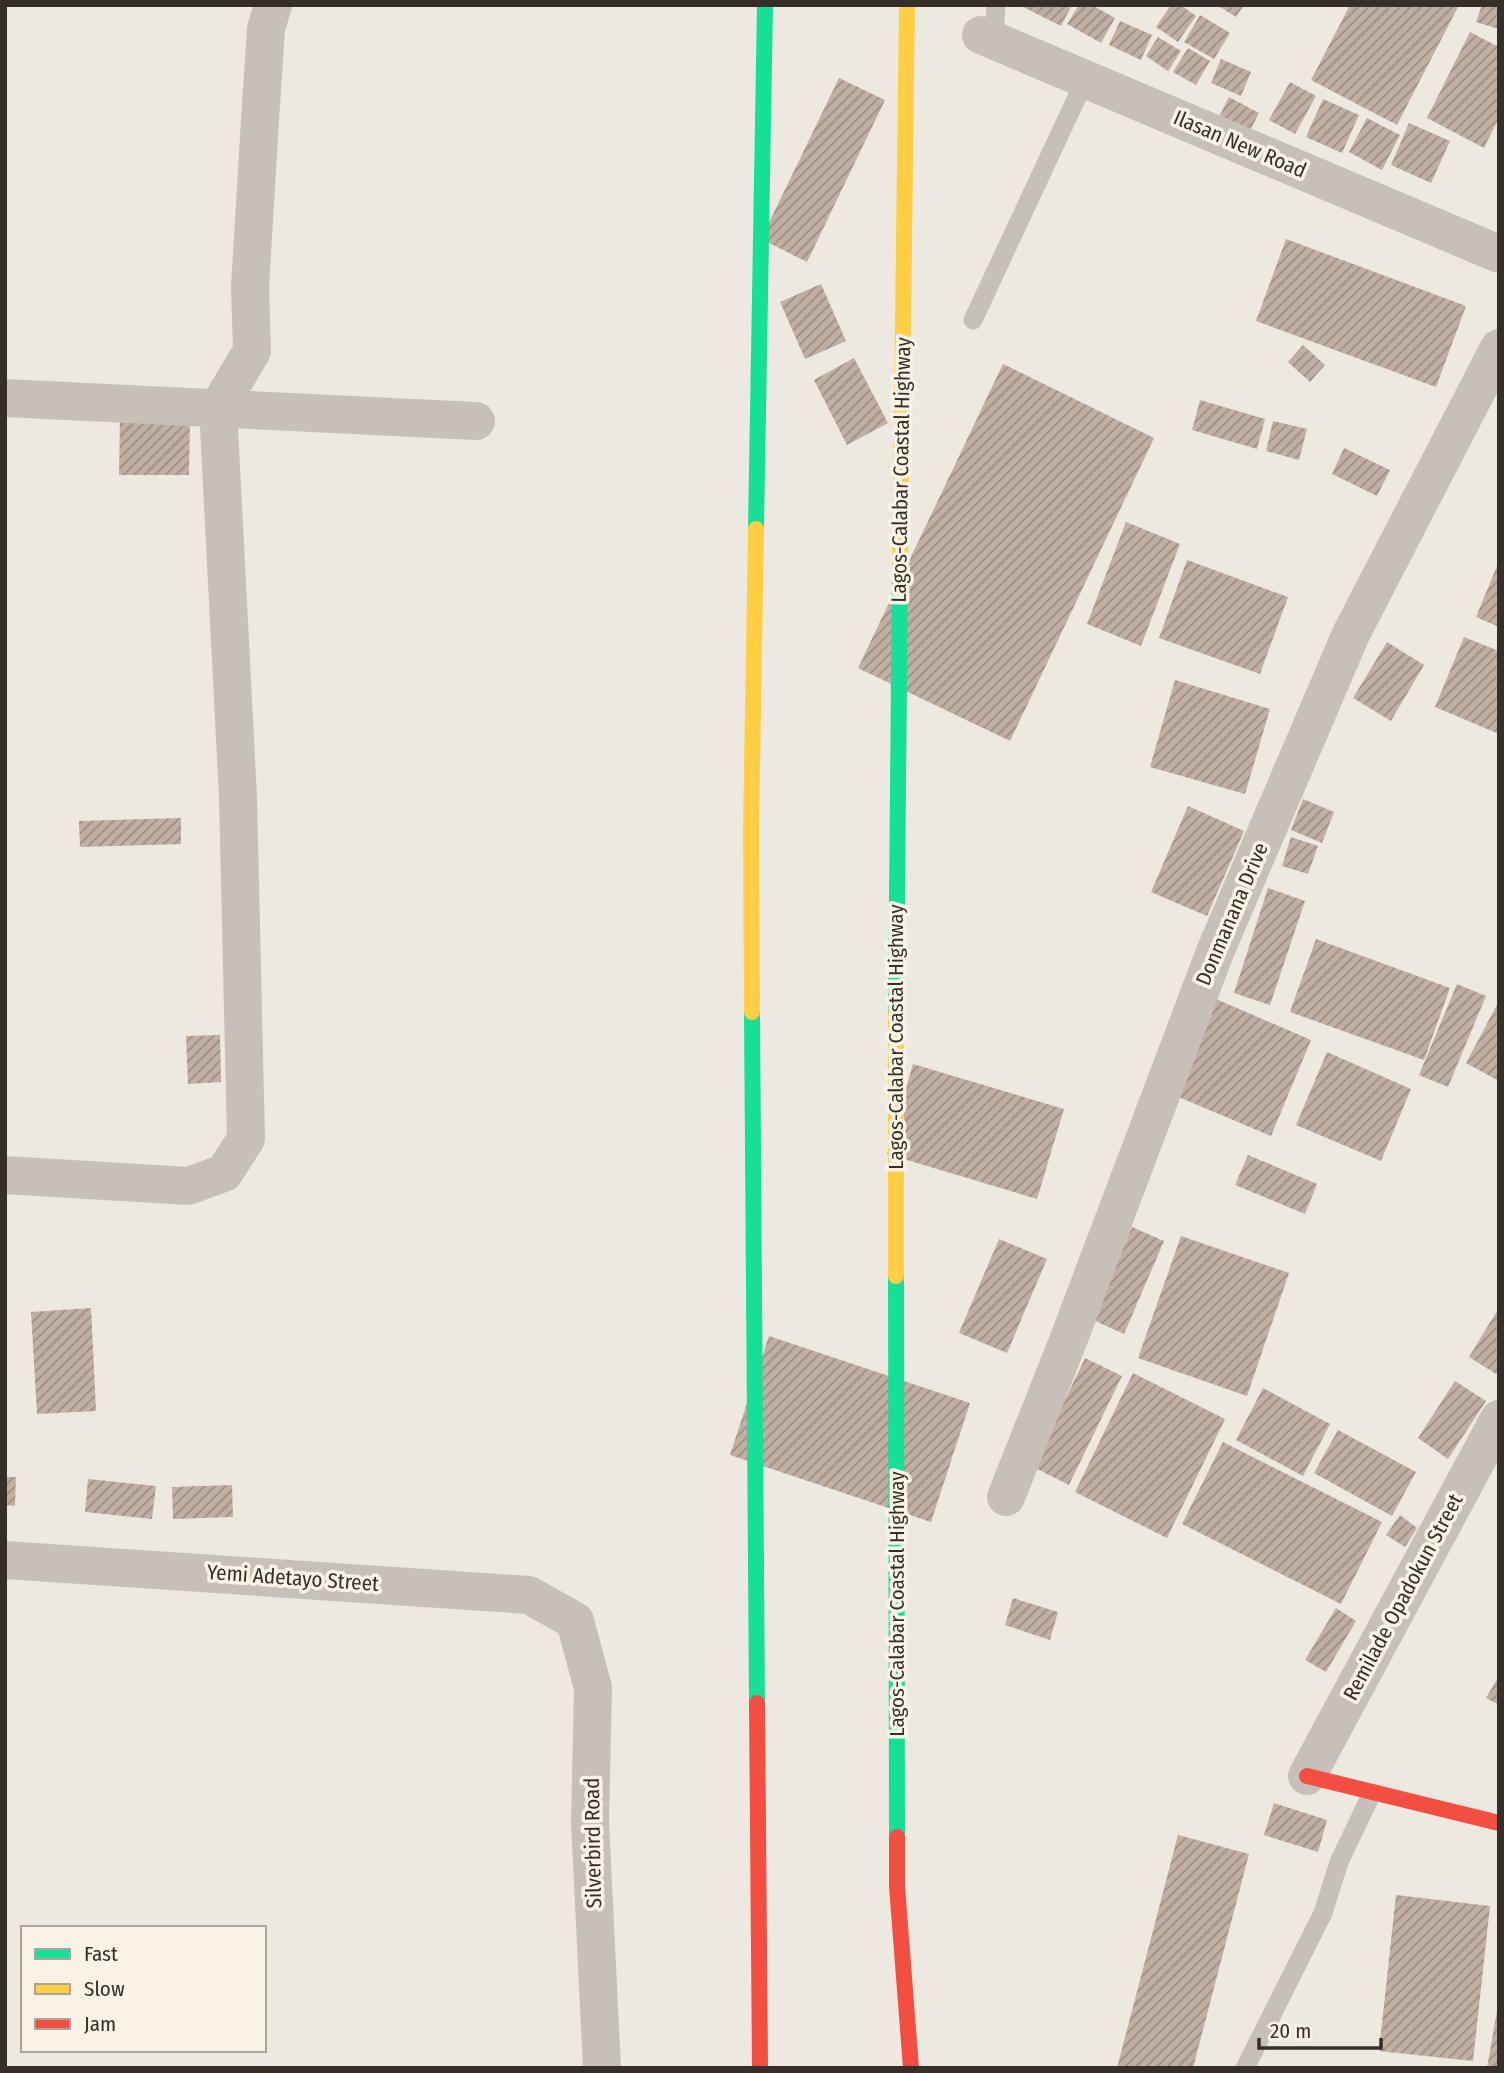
<svg xmlns="http://www.w3.org/2000/svg" width="1504" height="2073" font-family="'Fira Sans Condensed',sans-serif">
	<style>
		.building { fill: url(#building-hatch) }
		.lines { fill: none; stroke-linecap: round; stroke-linejoin: round }
		.lane { stroke: #c6c0b9; stroke-width: 19 }
		.street { stroke: #c6c0b9; stroke-width: 38 }
		.fast { stroke: #16e098; stroke-width: 16 }
		.slow { stroke: #ffcf43; stroke-width: 16 }
		.jam { stroke: #f24e42; stroke-width: 16 }
		.labels { text-anchor: middle; stroke-width: 7; stroke-linejoin: round; paint-order: stroke }
		.street-label { font-size: 21px; fill: #362e28; stroke: #f9f3e7 }
	</style>
	<defs>
		<pattern id="building-hatch" width="6" height="6" patternUnits="userSpaceOnUse" patternTransform="scale(1.75)"><rect width="6" height="6" fill="#c0afa2"/><path d="M-1 1l2-2M0 6l6-6M5 7l2-2" fill="none" stroke="#9d8f84"/></pattern>
	</defs>
	<rect width="100%" height="100%" fill="#ede9e0"/>
	<path class="building" d="M1019,5h53l-11,21z
		M1079,5h13l23,13 -14,25 -34,-19z
		M1171,5h10l15,11 -18,26 -22,-15z
		M1217,5h27l-8,12z
		M1350,5h109l-62,120 -86,-45z
		M1482,5h17v24l-23,-7z
		M1200,15l30,18 -16,26 -30,-17z
		M1120,21l32,14 -11,25 -32,-15z
		M1470,32l29,15v71l-15,30 -57,-30z
		M1158,37l23,14 -13,20 -22,-15z
		M1188,48l22,13 -14,24 -23,-13z
		M1221,59l30,13 -10,24 -30,-13z
		M839,78l46,22 -78,162 -46,-23z
		M1290,82l26,14 -21,38 -26,-14z
		M1229,97l30,16 -11,22 -30,-16z
		M1323,99l36,16 -17,38 -36,-16z
		M1367,118l33,17 -18,35 -33,-18z
		M1409,123l41,18 -19,42 -40,-18z
		M1286,239l180,67 -30,81 -180,-66z
		M821,284l25,57 -41,18 -25,-57z
		M1303,345l22,20 -15,17 -22,-20z
		M854,358l34,65 -41,22 -33,-65z
		M1003,364l151,74 -144,303 -152,-73z
		M1200,400l65,19 -8,30 -65,-19z
		M120,418l70,1 -1,56h-70z
		M1273,421l34,8 -8,31 -33,-9z
		M1344,448l46,22 -13,26 -45,-22z
		M1126,522l54,22 -39,102 -54,-22z
		M1187,560l101,37 -28,77 -101,-36z
		M1499,561v66l-23,-10z
		M1464,637l35,14v83l-64,-27z
		M1387,642l37,23 -33,56 -38,-23z
		M1175,680l95,29 -25,85 -95,-27z
		M1303,799l31,13 -12,31 -31,-13z
		M1188,806l56,25 -37,85 -56,-24z
		M181,818v26l-101,3 -1,-26z
		M1291,837l27,9 -10,28 -26,-8z
		M1268,888l37,13 -35,104 -36,-12z
		M1316,939l134,49 -26,72 -134,-48z
		M1457,984l29,12 -38,91 -29,-12z
		M1216,999l95,41 -40,96 -95,-40z
		M1499,1001v80l-33,-18z
		M220,1035l1,47 -33,2 -2,-48z
		M1327,1052l84,37 -30,72 -85,-36z
		M913,1064l151,45 -27,90 -150,-45z
		M1248,1155l69,29 -12,30 -70,-29z
		M1132,1227l32,14 -40,93 -31,-14z
		M1181,1236l108,37 -42,123 -109,-38z
		M999,1239l48,20 -40,94 -48,-20z
		M91,1308l5,103 -59,3 -6,-102z
		M1497,1311l2,58 -3,5 -27,-17z
		M769,1336l201,67 -39,119 -201,-67z
		M1085,1358l37,18 -53,109 -36,-18z
		M1133,1373l92,46 -58,119 -92,-46z
		M1455,1381l31,20 -38,58 -30,-21z
		M1263,1388l67,36 -27,52 -67,-36z
		M1338,1430l78,42 -24,44 -78,-43z
		M1223,1442l159,80 -41,82 -159,-80z
		M5,1477h11l-1,29 -10,-1z
		M88,1479l68,7 -4,33 -67,-7z
		M232,1485l1,32 -60,2 -1,-32z
		M1400,1515l17,13 -12,19 -19,-12z
		M1013,1598l45,14 -8,28 -45,-15z
		M1336,1608l20,13 -30,51 -21,-12z
		M1499,1676v29l-13,-7z
		M1274,1803l53,17 -9,32 -54,-17z
		M1178,1835l71,19 -56,214h-76z
		M1396,1895l94,11 -17,155 -94,-10z
		M1497,2011l2,57h-12z"/>
	<g class="lines">
		<path class="lane" d="M994,41l2,-36
			M973,320l113,-242
			M1245,2068l78,-155 16,-51 33,-69"/>
		<path class="street" d="M981,35l518,219
			M5,398l471,23
			M5,1175l183,11 36,-13 22,-34 -8,-342 -20,-389 34,-57 -2,-64 10,-167 6,-91 7,-24
			M1006,1497l62,-156 147,-389 136,-318 148,-286
			M5,1560l524,35 46,26 18,67 -3,134 12,246
			M1307,1776l192,-357"/>
		<path class="fast" d="M756,529l9,-524
			M752,1012l5,691
			M896,1013l4,-450
			M896,1276l1,561"/>
		<path class="slow" d="M900,563l7,-558
			M752,1012l-1,-180 5,-303
			M896,1013v263"/>
		<path class="jam" d="M757,1703l3,365
			M1307,1776l192,47
			M897,1837v49l14,182"/>
	</g>
	<g class="labels">
		<g class="street-label">
			<text transform="translate(1240 144) rotate(23)" y="7">Ilasan New Road</text>
			<text transform="translate(901 470) rotate(-89)" y="7">Lagos-Calabar Coastal Highway</text>
			<text transform="translate(1232 914) rotate(-67)" y="7">Donmanana Drive</text>
			<text transform="translate(896 1037) rotate(-90)" y="7">Lagos-Calabar Coastal Highway</text>
			<text transform="translate(293 1578) rotate(4)" y="7">Yemi Adetayo Street</text>
			<text transform="translate(1403 1597) rotate(-62)" y="7">Remilade Opadokun Street</text>
			<text transform="translate(897 1604) rotate(-90)" y="7">Lagos-Calabar Coastal Highway</text>
			<text transform="translate(593 1843) rotate(-91)" y="7">Silverbird Road</text>
		</g>
	</g>
	<rect width="1504" height="2073" fill="none" stroke="#362e28" stroke-width="14"/>
	<rect x="21" y="1926" width="245" height="126" fill="#f9f3e7" stroke="#aba49b" stroke-width="2"/>
	<rect x="35" y="1949" width="35" height="10" fill="#16e098" stroke="#aba49b" stroke-width="2"/>
	<text x="84" y="1961" font-size="21" fill="#362e28">Fast</text>
	<rect x="35" y="1984" width="35" height="10" fill="#ffcf43" stroke="#aba49b" stroke-width="2"/>
	<text x="84" y="1996" font-size="21" fill="#362e28">Slow</text>
	<rect x="35" y="2019" width="35" height="10" fill="#f24e42" stroke="#aba49b" stroke-width="2"/>
	<text x="84" y="2031" font-size="21" fill="#362e28">Jam</text>
	<path d="M1259 2038v10h122v-10" fill="none" stroke="#362e28" stroke-width="3.5"/>
	<text x="1270" y="2038" font-size="21" fill="#362e28" stroke="#f9f3e7" stroke-width="5" paint-order="stroke">20 m</text>
</svg>
